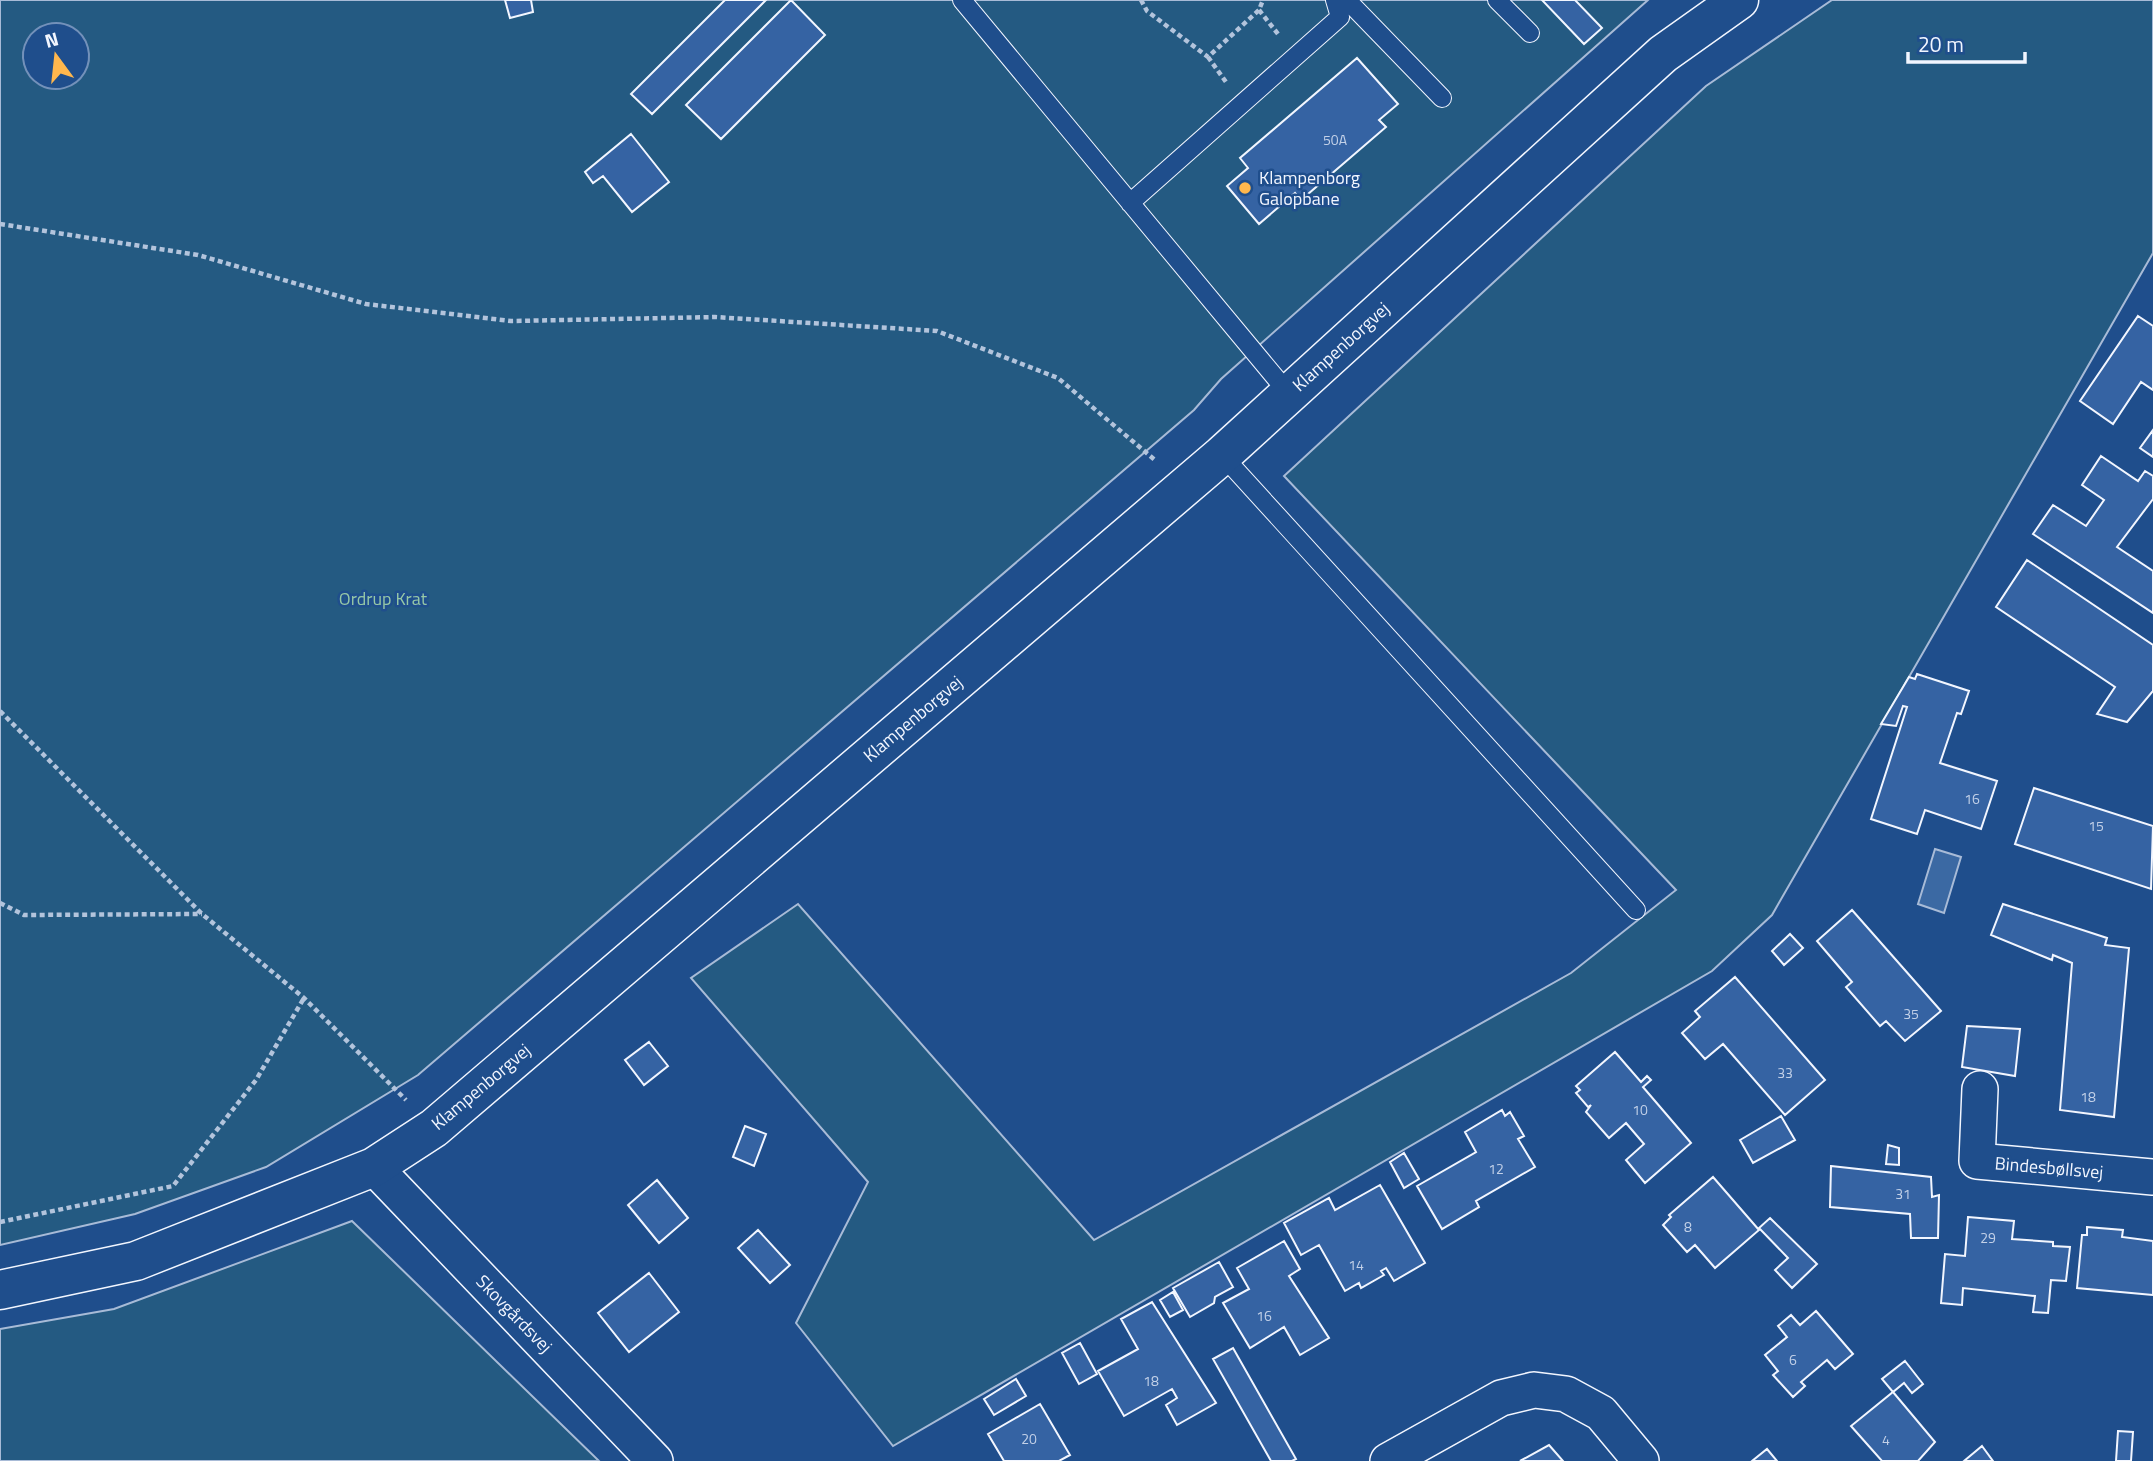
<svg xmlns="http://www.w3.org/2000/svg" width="2153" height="1461" font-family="'Titillium Web',sans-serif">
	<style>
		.green { fill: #245a82; stroke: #a8bbd7; stroke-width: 2; fill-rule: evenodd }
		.water { fill: #3b69a3; stroke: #a8bbd7; stroke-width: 2 }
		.building { fill: #3563a3; stroke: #f2f6ff; stroke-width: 2 }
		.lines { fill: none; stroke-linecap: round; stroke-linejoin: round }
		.lane-casing { stroke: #f2f6ff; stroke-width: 20 }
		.street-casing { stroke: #f2f6ff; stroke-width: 38 }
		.secondary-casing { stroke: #f2f6ff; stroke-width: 41 }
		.path { stroke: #b3c4dc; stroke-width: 4.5; stroke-dasharray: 5 3.5; stroke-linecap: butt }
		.lane { stroke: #1f4e8c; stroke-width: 18 }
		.street { stroke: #1f4e8c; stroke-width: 35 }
		.secondary { stroke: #1f4e8c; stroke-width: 38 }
		.poi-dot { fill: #ffb74d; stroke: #1f4e8c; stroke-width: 2.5 }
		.labels { text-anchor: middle; stroke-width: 5; stroke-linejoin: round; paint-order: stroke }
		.number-label { font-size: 14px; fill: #c3d1e8 }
		.poi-label { font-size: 18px; fill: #f2f6ff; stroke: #1f4e8c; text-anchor: start }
		.street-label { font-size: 18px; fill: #f2f6ff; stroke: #1f4e8c }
		.park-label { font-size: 18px; fill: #97c8a6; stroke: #1f4e8c }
	</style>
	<rect width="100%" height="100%" fill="#1f4e8c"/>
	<path class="green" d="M0,0h1648l-427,379 -27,31 -776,665 -152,92 -131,47 -135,31zM35,35h42v42h-42z
		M1832,0h321v253l-381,662 -60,56 -819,475 -97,-123 72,-141 -177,-204 107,-74 296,336 477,-267 105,-83 -392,-414 422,-390z
		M352,1221l247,240h-599v-132l114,-20z"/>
	<path class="water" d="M1935,849l26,8 -17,56 -26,-9z"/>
	<path class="building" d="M505,0h26l2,12 -23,6z
		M725,0h41l-114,114 -21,-20z
		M791,0l34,35 -104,104 -35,-34z
		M1542,0h33l27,28 -18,16z
		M1357,58l41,46 -19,16 7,7 -85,73 -6,-7 -36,31 -32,-38 21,-18 -8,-10z
		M631,134l38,48 -37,30 -29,-36 -10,7 -8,-11z
		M2138,316l15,10v64l-12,-8 -28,42 -33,-23z
		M2153,430v27l-13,-9z
		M2101,456l37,25 7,-10 8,5v23l-36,48 36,24v42l-120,-79 20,-29 33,21 18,-26 -22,-15z
		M2027,560l126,85v46l-26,31 -30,-8 18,-27 -119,-80z
		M1917,674l52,17 -8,23 -4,-1 -17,50 57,18 -16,48 -56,-19 -8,24 -46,-15 36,-112 -4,-1 -7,20 -15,-2 28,-47 6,2z
		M2034,788l119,38 -2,63 -136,-45z
		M2003,904l104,34 -2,7 24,3 -15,169 -54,-7 12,-147 -19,-8 -1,5 -61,-25z
		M1852,910l89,101 -36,30 -19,-20 -6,5 -34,-39 6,-5 -35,-41z
		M1790,934l13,14 -19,17 -12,-14z
		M1735,977l90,103 -40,35 -62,-71 -18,15 -23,-26 18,-16 -5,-6z
		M1967,1026l53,3 -5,47 -53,-9z
		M649,1042l19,24 -24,19 -19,-25z
		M1615,1052l26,30 6,-6 4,4 -8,7 48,56 -46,40 -19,-23 18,-16 -18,-21 -17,15 -23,-26 5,-7 -3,2 -12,-14 4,-3 -4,-4z
		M1502,1110l3,6 5,-4 14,24 -6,3 17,28 -59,34 3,6 -37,22 -25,-43 59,-34 -11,-20z
		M1781,1116l14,24 -42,23 -13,-23z
		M745,1126l21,8 -12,32 -21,-9z
		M1888,1145l11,3v17l-13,-1z
		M1404,1153l15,26 -15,9 -14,-26z
		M1831,1166l100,11 1,20 7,-2 -1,43h-27l-1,-24 -80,-7z
		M1713,1177l46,53 -44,38 -20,-23 -8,7 -24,-27 8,-8 -2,-2z
		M657,1180l31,38 -29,25 -31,-38z
		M1380,1185l45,78 -31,18 -8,-13 -5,3 3,4 -23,13 -2,-5 -14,8 -26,-46 -18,10 -17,-32 45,-25 6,12z
		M1968,1217l46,4 -2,18 41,3v4l17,1 -4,34 -15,-1 -3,33 -15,-1 2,-16 -72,-8 -1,17 -21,-2 4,-49 20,2z
		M1770,1218l47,46 -25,24 -17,-18 13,-12 -29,-30z
		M2087,1227l36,3 -1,7 31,4v54l-76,-7 5,-53h5z
		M758,1230l32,35 -20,18 -32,-35z
		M1284,1241l16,28 -11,7 40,62 -29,17 -16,-28 -34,21 -27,-45 26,-14 -12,-21z
		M1219,1262l14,25 -18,10 -1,6 -24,14 -17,-29z
		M649,1273l30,39 -50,40 -31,-39z
		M1173,1292l10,18 -13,7 -10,-17z
		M1152,1302l64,101 -39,22 -11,-20 11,-7 -5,-9 -48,27 -26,-45 40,-22 -17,-30z
		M1816,1311l37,43 -18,15 -8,-9 -26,22 4,4 -12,11 -20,-22 5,-4 -13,-16 22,-18 -9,-11 13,-11 9,10z
		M1080,1343l17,31 -18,10 -17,-31z
		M1233,1348l63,111 -4,2h-21l-58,-102z
		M1905,1361l18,23 -11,9 -8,-10 -11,9 -11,-13z
		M1016,1379l10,17 -32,19 -10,-16z
		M1893,1392l42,50 -17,19h-36l-31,-35z
		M1040,1404l30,51 -11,6h-55l-16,-27z
		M2118,1431l15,1 -2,29h-15z
		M1549,1445l14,16h-43z
		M1982,1446l11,15h-29z
		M1767,1449l10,12h-25z"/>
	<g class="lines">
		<defs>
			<path id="lane" d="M962,0l327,394
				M1347,0l95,98
				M1497,0l33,33
				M1130,203l210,-186 -5,-17
				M1222,455l414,455"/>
			<path id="street" d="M1980,1089l-3,72 176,16
				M374,1167l281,294
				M1388,1461l113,-63 33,-8 32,4 35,19 40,48"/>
			<path id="secondary" d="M0,1290l136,-29 238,-94 60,-39 788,-673 441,-401 76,-54"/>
		</defs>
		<use href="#lane" class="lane-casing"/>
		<use href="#street" class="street-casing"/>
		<use href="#secondary" class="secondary-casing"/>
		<path class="path" d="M1141,0l6,11 61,46 51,-47 4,-10
			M1259,10l19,24
			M1208,57l18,25
			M0,224l198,31 168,49 145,17 204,-4 222,14 121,47 98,83
			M0,711l202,203 102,84 102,102
			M0,903l24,12 178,-1
			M0,1222l173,-36 83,-106 48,-82"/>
		<use href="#lane" class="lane"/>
		<use href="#street" class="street"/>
		<use href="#secondary" class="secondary"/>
	</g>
	<circle class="poi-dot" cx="1245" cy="188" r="7"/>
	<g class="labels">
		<g class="number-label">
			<text x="1335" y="145">50A</text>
			<text x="1972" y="804">16</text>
			<text x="2096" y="831">15</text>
			<text x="1911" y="1019">35</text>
			<text x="1785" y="1078">33</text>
			<text x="2088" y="1102">18</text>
			<text x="1640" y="1115">10</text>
			<text x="1496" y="1174">12</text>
			<text x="1903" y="1199">31</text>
			<text x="1688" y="1232">8</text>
			<text x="1988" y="1243">29</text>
			<text x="1356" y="1270">14</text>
			<text x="1264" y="1321">16</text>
			<text x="1793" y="1365">6</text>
			<text x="1151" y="1386">18</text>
			<text x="1029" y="1444">20</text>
			<text x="1886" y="1445">4</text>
		</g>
		<g class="poi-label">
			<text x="1259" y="184">Klampenborg<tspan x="1259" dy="21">Galopbane</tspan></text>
		</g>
		<g class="street-label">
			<text transform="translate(1341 347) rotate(-42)" y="6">Klampenborgvej</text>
			<text transform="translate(913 719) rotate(-40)" y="6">Klampenborgvej</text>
			<text transform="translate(481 1087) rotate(-40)" y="6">Klampenborgvej</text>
			<text transform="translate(2049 1168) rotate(5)" y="6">Bindesbøllsvej</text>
			<text transform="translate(514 1314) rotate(46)" y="6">Skovgårdsvej</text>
		</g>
		<g class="park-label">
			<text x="383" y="605">Ordrup Krat</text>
		</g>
	</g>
	<g transform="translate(56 56) rotate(345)"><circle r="33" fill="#1f4e8c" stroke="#7391ba" stroke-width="2"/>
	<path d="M0-5L12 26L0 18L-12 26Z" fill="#ffb74d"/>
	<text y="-10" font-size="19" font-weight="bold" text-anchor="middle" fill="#f2f6ff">N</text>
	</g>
	<path d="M1908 52v10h117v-10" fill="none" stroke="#f2f6ff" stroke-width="3.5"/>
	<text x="1918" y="52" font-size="21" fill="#f2f6ff" stroke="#1f4e8c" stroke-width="5" paint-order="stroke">20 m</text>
</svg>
